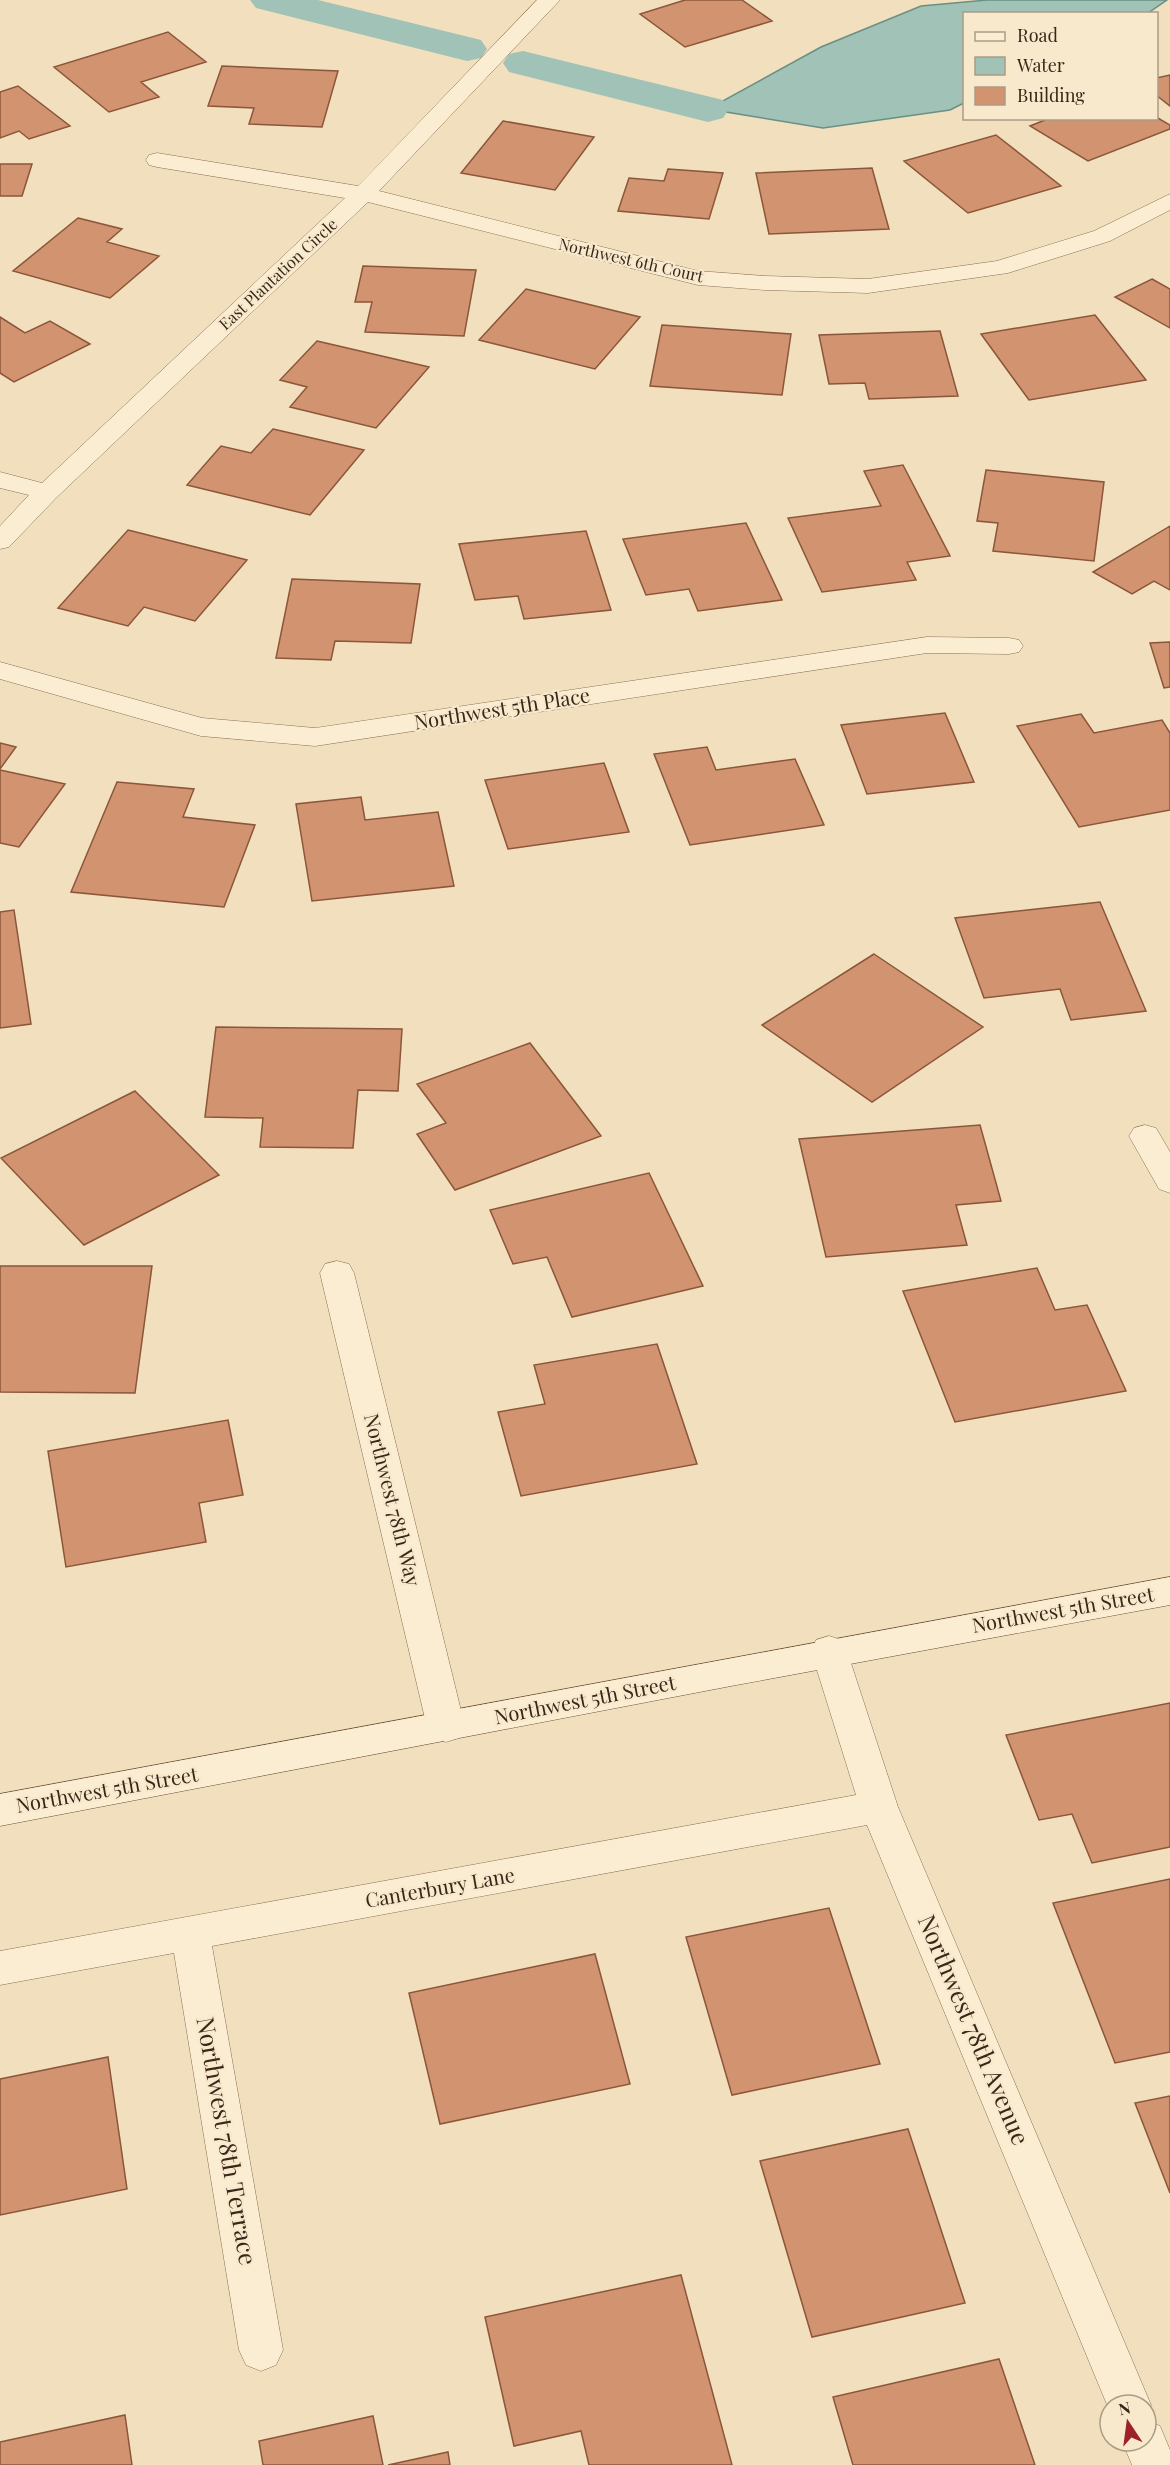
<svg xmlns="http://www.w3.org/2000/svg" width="1170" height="2465" font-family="'Playfair Display',serif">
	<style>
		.water { fill: #a1c2b7; stroke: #689084; stroke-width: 1.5 }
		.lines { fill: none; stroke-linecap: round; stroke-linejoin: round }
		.canal { fill: #a1c2b7; fill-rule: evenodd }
		.building { fill: #d29470; stroke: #8b5639; stroke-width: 1.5 }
		.street-casing { stroke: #8a6f55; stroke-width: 1 }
		.secondary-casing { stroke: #6c5038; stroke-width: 1 }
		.street { fill: #fbedd1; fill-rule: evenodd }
		.secondary { fill: #fbedd1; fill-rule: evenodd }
		.labels { text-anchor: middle; stroke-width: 4.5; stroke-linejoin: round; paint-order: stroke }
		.far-street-label { font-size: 16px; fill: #38281b; stroke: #f8e9cd }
		.street-label { font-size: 20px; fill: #38281b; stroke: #f8e9cd }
		.near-street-label { font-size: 24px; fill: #38281b; stroke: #f8e9cd }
	</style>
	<rect width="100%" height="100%" fill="#f1dfbd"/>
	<path class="water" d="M987,0h180l-19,13 -184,1v89l-14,7 -127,18 -115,-19 113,-62 100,-41z"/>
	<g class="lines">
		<path class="canal" d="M250,0h68l163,40 6,9 -6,9 -14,3 -211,-53z
			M523,51l200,49 6,9 -6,9 -15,4 -199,-50 -6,-9 6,-9z"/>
	</g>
	<path class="building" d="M685,0h57l30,21 -87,26 -45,-33z
		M168,32l38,30 -65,20 18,15 -50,15 -55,-45z
		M222,66l116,5 -16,56 -73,-3 5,-16 -46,-2z
		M1170,75v31l-14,-11v-17z
		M18,86l52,40 -41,13 -10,-8 -19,7v-46z
		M1156,117l14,8v4l-82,32 -58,-35 20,-8z
		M503,121l91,16 -39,53 -94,-17z
		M996,135l65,51 -93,27 -64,-52z
		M0,164h32l-10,32h-22z
		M872,168l17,61 -120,5 -13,-61z
		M668,169l55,4 -14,46 -91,-8 11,-33 35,3z
		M78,218l44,11 -15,13 52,14 -49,42 -97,-27z
		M363,266l113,4 -12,66 -99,-4 7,-30h-17z
		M1152,279l18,10v39l-55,-31z
		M526,289l114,28 -45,52 -116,-29z
		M1095,315l51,65 -117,20 -48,-66z
		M0,317l25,16 25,-12 40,23 -76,38 -14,-9z
		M662,325l129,9 -9,61 -132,-9z
		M940,331l18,65 -89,3 -4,-16 -36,1 -10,-49z
		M317,341l112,26 -53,61 -86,-21 17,-20 -27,-7z
		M273,429l91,21 -54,65 -123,-30 34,-39 30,7z
		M903,465l47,91 -43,6 9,18 -94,12 -34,-74 93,-12 -17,-35z
		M986,470l118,12 -10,79 -101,-10 5,-28 -21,-2z
		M746,523l36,77 -84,11 -9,-22 -43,6 -23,-56z
		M1170,526v64l-16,-9 -22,13 -39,-22z
		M128,530l119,30 -52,61 -51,-14 -16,19 -70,-18z
		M586,531l25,79 -87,9 -6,-23 -43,4 -16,-56z
		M292,579l128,5 -9,59 -76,-2 -4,19 -55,-2z
		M1170,642v45l-6,1 -14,-45z
		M945,713l29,69 -107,12 -26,-69z
		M1081,714l13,19 68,-13 8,13v77l-91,17 -62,-101z
		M0,743l16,4 -16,22z
		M707,747l9,23 79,-11 29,66 -134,20 -36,-91z
		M604,763l25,69 -121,17 -23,-69z
		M0,770l65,14 -46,63 -19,-4z
		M117,782l77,7 -11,28 72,8 -31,82 -153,-15z
		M361,797l4,23 73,-8 16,74 -142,15 -16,-97z
		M1100,902l46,109 -75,9 -11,-31 -76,9 -29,-80z
		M14,910l17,114 -31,4v-116z
		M874,954l109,73 -111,75 -110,-77z
		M216,1027l186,2 -4,62 -40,-1 -5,58 -93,-1 3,-29 -58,-1z
		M530,1043l71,93 -146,54 -38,-56 29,-11 -29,-39z
		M135,1091l84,84 -135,70 -83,-87z
		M980,1125l21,76 -45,4 11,40 -141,12 -27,-118z
		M649,1173l54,113 -131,31 -25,-60 -34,7 -23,-54z
		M0,1266h152l-17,127 -135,-1z
		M1037,1268l18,42 32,-5 39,86 -171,31 -52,-131z
		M657,1344l40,120 -176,32 -23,-84 47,-8 -11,-39z
		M228,1420l15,75 -44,8 7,39 -140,25 -18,-116z
		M1170,1703v144l-78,16 -20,-49 -33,6 -33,-85z
		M1170,1879v173l-55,11 -62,-160z
		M829,1908l51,156 -148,31 -46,-158z
		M595,1954l35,130 -190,40 -31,-131z
		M108,2057l19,132 -127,26v-136z
		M1170,2096v97l-35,-90z
		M908,2129l57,174 -153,34 -52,-176z
		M681,2275l51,190h-143l-8,-34 -67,15 -29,-129z
		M999,2359l36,106h-182l-20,-68z
		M125,2415l7,50h-132v-23z
		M373,2416l10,49h-120l-4,-24z
		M448,2452l2,13h-62z"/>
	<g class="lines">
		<defs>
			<path id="street" d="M537,0h23l-181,191 319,80 67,5 103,3 129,-18 97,-30 76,-37v16l-60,31 -102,32 -140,20 -103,-3 -67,-5 -330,-83 -312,296 -47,49 -9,2v-23l29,-31 -29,-7v-16l42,11 303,-285 -188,-31 -8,-2 -3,-5 3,-5 8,-2 201,33z
				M927,637l82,1 10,2 4,6 -4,6 -10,2 -82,-1 -612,93 -114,-10 -201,-57v-17l202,56 113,10z
				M1145,1125l11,3 14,24v41l-11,-4 -30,-53 5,-8z
				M337,1261l12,3 5,9 111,454 -6,11 -13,4 -13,-4 -6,-11 -107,-454 5,-9z
				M829,1636l13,4 5,11 51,156 253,598 -5,12v-12h-36v7l-243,-587 -655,121 71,404 -7,15 -15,6 -15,-6 -7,-15 -65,-397 -174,32v-34l856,-156 -45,-144 5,-11z
				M1146,2420l14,6 10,24v15h-38l-10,-24h24z"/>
			<path id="secondary" d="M1170,1577v28l-439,81 -731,140v-32z"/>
		</defs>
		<use href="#street" class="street-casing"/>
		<use href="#secondary" class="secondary-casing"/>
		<use href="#street" class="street"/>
		<use href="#secondary" class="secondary"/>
	</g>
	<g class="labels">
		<g class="far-street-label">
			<text transform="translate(631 260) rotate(13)" y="6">Northwest 6th Court</text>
			<text transform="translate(278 274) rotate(-43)" y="6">East Plantation Circle</text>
		</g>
		<g class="street-label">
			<text transform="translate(502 709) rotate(-9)" y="7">Northwest 5th Place</text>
			<text transform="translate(392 1500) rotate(76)" y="7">Northwest 78th Way</text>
			<text transform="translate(1063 1610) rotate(-10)" y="7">Northwest 5th Street</text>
			<text transform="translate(585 1700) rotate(-11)" y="7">Northwest 5th Street</text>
			<text transform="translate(107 1790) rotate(-10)" y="7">Northwest 5th Street</text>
			<text transform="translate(440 1888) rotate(-10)" y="7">Canterbury Lane</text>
		</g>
		<g class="near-street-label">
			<text transform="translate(973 2030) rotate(67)" y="8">Northwest 78th Avenue</text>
			<text transform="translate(226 2141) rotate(80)" y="8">Northwest 78th Terrace</text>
		</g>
	</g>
	<rect x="963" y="12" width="195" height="108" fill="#f8e9cd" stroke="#ab9c86" stroke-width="1.5"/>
	<rect x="975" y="32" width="30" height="9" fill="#fbedd1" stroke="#ab9c86" stroke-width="1.5"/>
	<text x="1017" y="42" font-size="18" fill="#38281b">Road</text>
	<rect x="975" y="57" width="30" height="18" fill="#a1c2b7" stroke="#ab9c86" stroke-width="1.5"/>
	<text x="1017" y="72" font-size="18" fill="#38281b">Water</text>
	<rect x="975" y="87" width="30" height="18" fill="#d29470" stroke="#ab9c86" stroke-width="1.5"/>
	<text x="1017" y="102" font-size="18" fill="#38281b">Building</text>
	<g transform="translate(1128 2423) rotate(347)"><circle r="28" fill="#f8e9cd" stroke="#ab9c86" stroke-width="1.5"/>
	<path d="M0-4.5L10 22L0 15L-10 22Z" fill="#9d2128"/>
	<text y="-9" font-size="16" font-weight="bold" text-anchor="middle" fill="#38281b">N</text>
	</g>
</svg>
